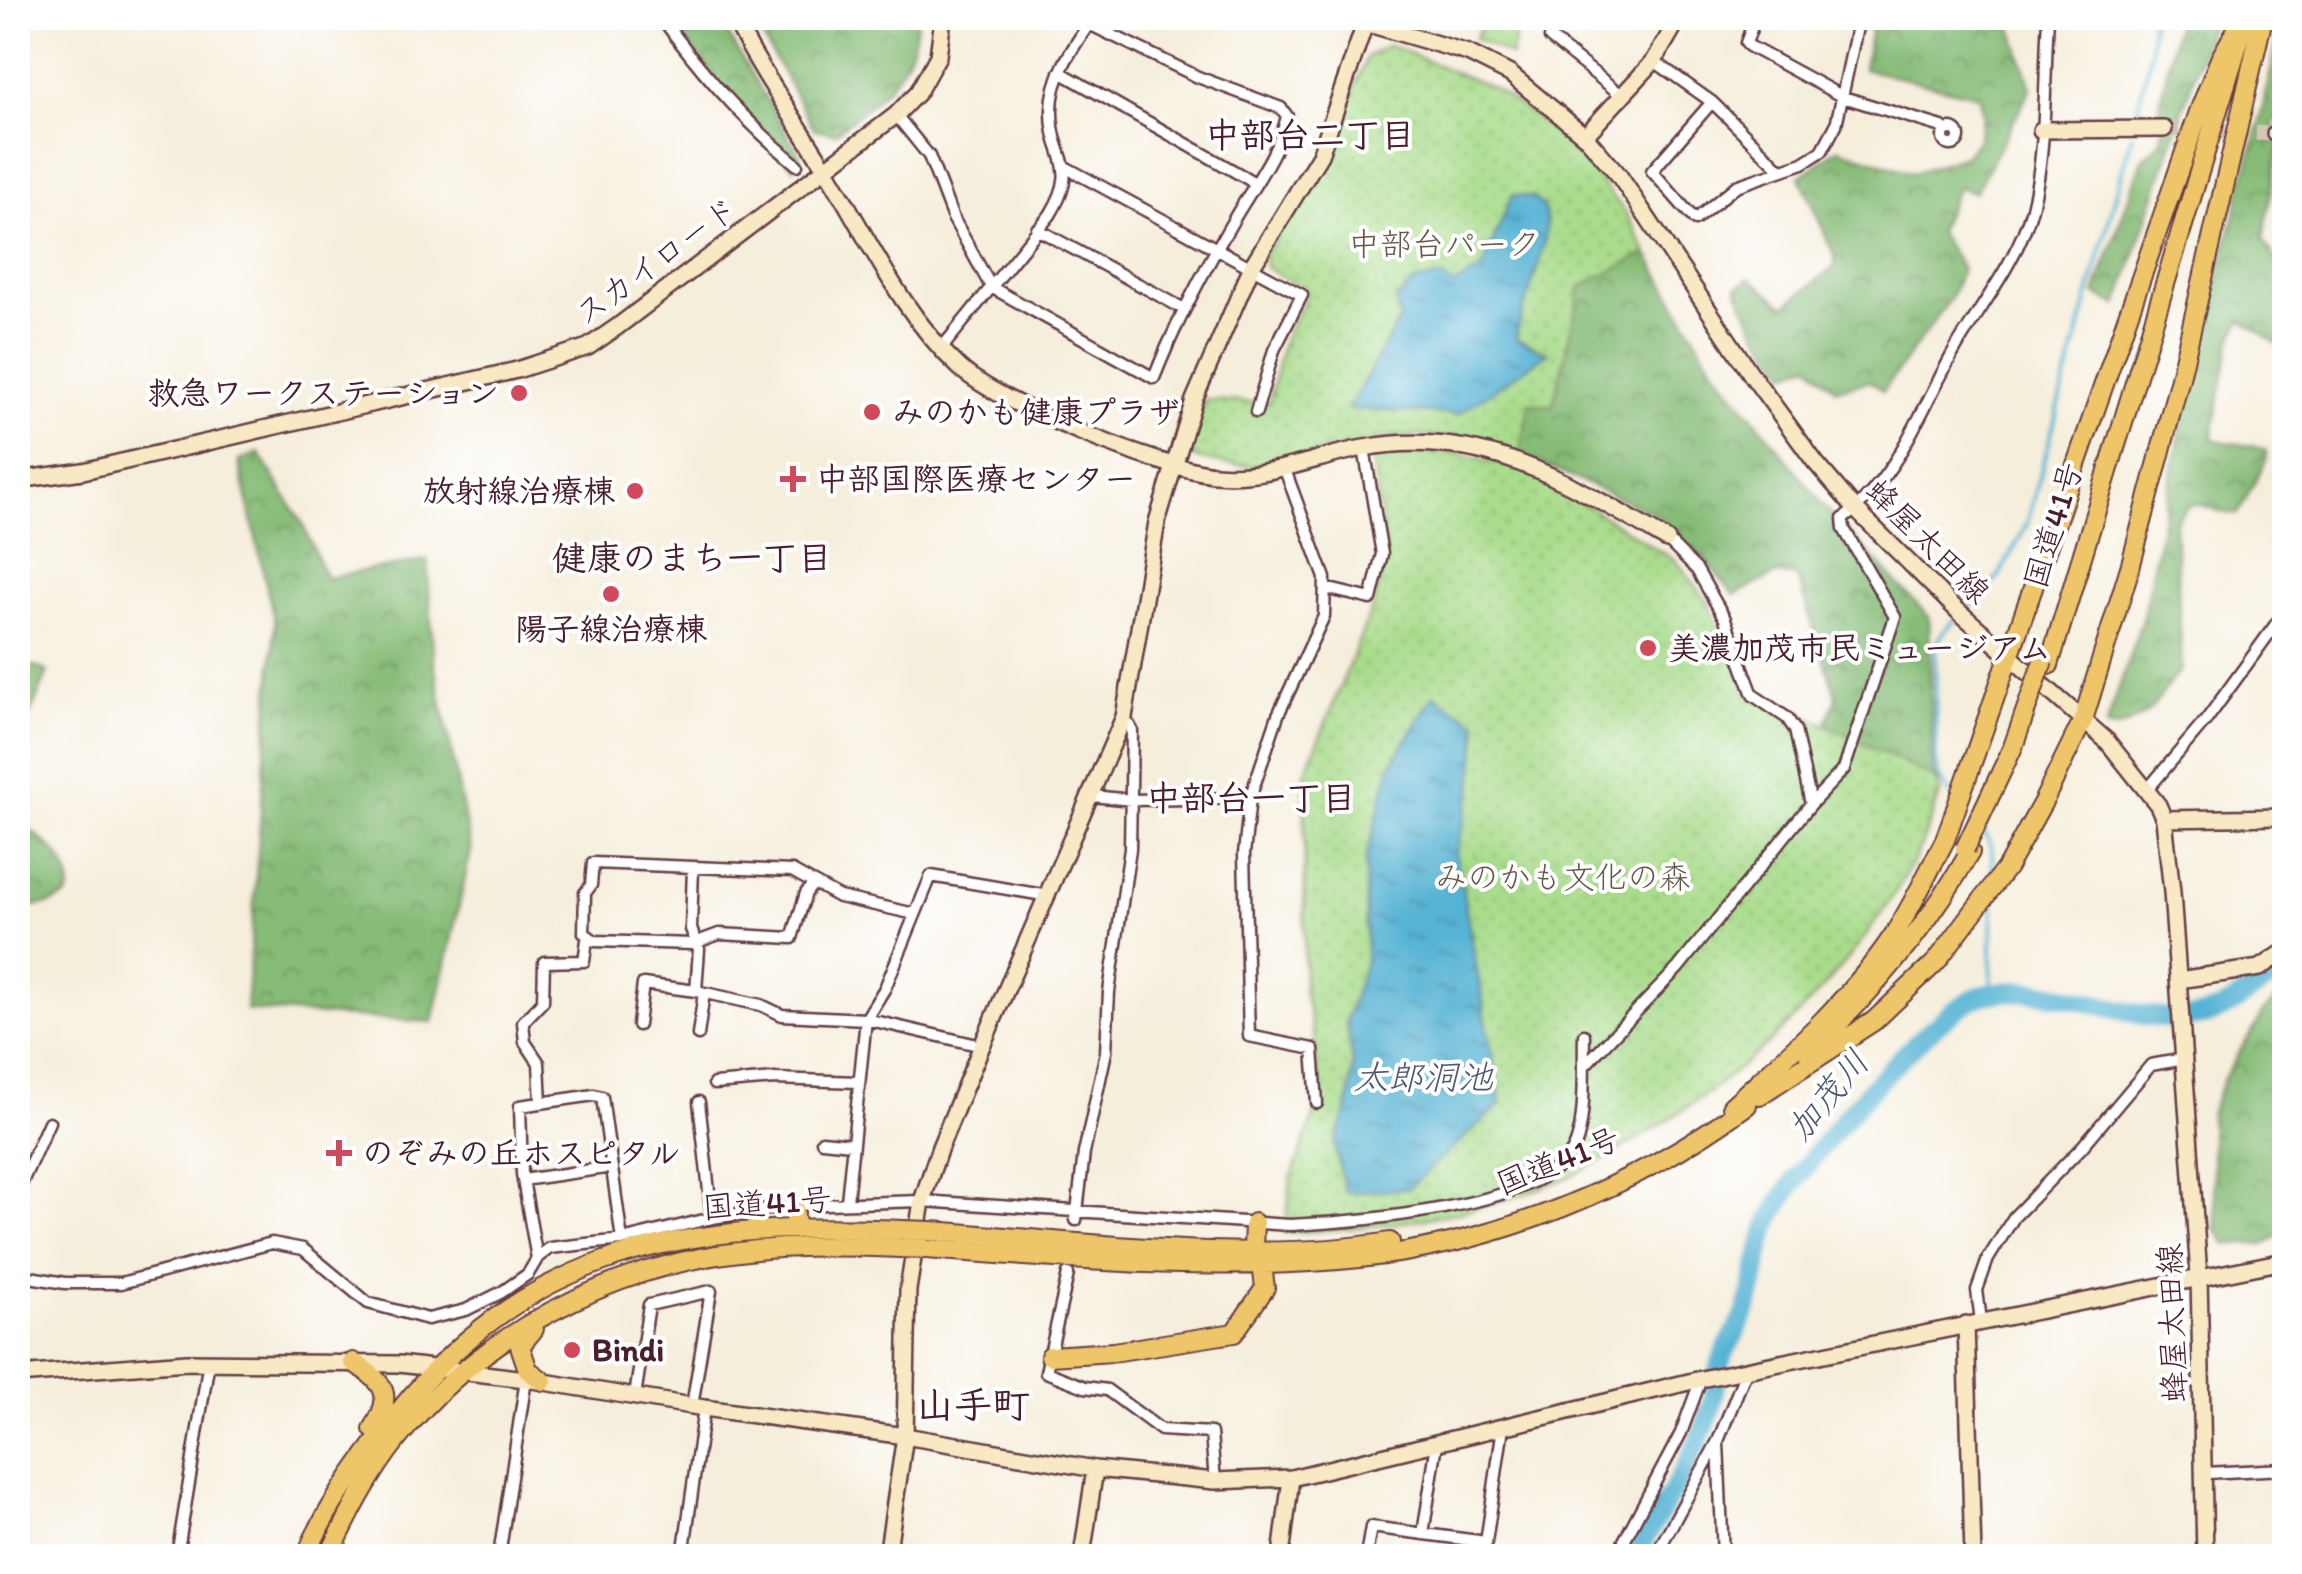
<svg xmlns="http://www.w3.org/2000/svg" width="2302" height="1574" font-family="Itim,'Klee One',sans-serif">
	<style>
		.forest { fill: url(#forest-crowns); stroke: #686e51; stroke-width: 2.5 }
		.park { fill: url(#park-dots); stroke: #7a7e5b; stroke-width: 2.5 }
		.water { fill: url(#water-ripples); stroke: #506980; stroke-width: 2.5 }
		.lines { fill: none; stroke-linecap: round; stroke-linejoin: round }
		.stream { stroke: #56b3d4; stroke-width: 4 }
		.river { stroke: #56b3d4; stroke-width: 20 }
		.secondary-tunnel { stroke: #d3c5b8; stroke-width: 15; stroke-dasharray: 15 8; stroke-linecap: butt }
		.street-casing { stroke: #643e45; stroke-width: 15 }
		.secondary-casing { stroke: #643e45; stroke-width: 20 }
		.highway-casing { stroke: #643e45; stroke-width: 22 }
		.street { stroke: #fff; stroke-width: 10 }
		.secondary { stroke: #f8e8c3; stroke-width: 15 }
		.highway { stroke: #eec569; stroke-width: 18 }
		.highway-bridge-casing { stroke: #643e45; stroke-width: 22; stroke-linecap: butt }
		.highway-bridge { stroke: #eec569; stroke-width: 18 }
		.poi-dot { fill: #d1495b; stroke: #fff; stroke-width: 4 }
		.labels { text-anchor: middle; stroke-width: 8; stroke-linejoin: round; paint-order: stroke }
		.park-label { font-size: 32px; fill: #665848; stroke: #fff }
		.street-label { font-size: 32px; fill: #4a1f2b; stroke: #fff }
		.poi-label { font-size: 32px; font-weight: bold; fill: #4a1f2b; stroke: #fff; text-anchor: start }
		.neighbourhood-label { font-size: 35px; font-weight: bold; fill: #4a1f2b; stroke: #fff }
		.water-label { font-size: 35px; font-style: italic; fill: #4f5a6f; stroke: #fff }
		.quarter-label { font-size: 38px; font-weight: bold; fill: #4a1f2b; stroke: #fff }
	</style>
	<defs>
		<pattern id="forest-crowns" width="20" height="18" patternUnits="userSpaceOnUse" patternTransform="scale(2.5)"><rect width="20" height="18" fill="#86bc77"/><path d="M2 6a3 3 0 1 1 6 0M12 15a3 3 0 1 1 6 0" fill="none" stroke="#709862"/></pattern>
		<pattern id="park-dots" width="8" height="8" patternUnits="userSpaceOnUse" patternTransform="scale(2.5)"><rect width="8" height="8" fill="#a9dc8b"/><path d="M2 2h.1M6 6h.1" fill="none" stroke="#93bc78" stroke-width="1.8" stroke-linecap="round"/></pattern>
		<pattern id="water-ripples" width="26" height="14" patternUnits="userSpaceOnUse" patternTransform="scale(2.5)"><rect width="26" height="14" fill="#56b3d4"/><path d="M2 4q2-2 4 0t4 0M15 11q2-2 4 0t4 0" fill="none" stroke="#4991ac"/></pattern>
	</defs>
	<rect width="100%" height="100%" fill="#fff"/>
	<filter id="ink" filterUnits="userSpaceOnUse"><feTurbulence type="fractalNoise" baseFrequency=".01" numOctaves="2"/><feDisplacementMap in="SourceGraphic" scale="20" xChannelSelector="R" yChannelSelector="G"/><feConvolveMatrix kernelMatrix="1 2 1 2 8 2 1 2 1" color-interpolation-filters="sRGB"/></filter>
	<filter id="wash" filterUnits="userSpaceOnUse"><feTurbulence type="fractalNoise" baseFrequency=".0048" numOctaves="4" result="noise"/><feDisplacementMap in="SourceGraphic" scale="40" xChannelSelector="R" yChannelSelector="G"/><feGaussianBlur stdDeviation="2.25" result="paint"/><feColorMatrix in="noise" values="0 0 0 0 0 0 0 0 0 0 0 0 0 0 0 0 0 1.4 0 .05"/><feComposite in="paint" operator="in"/></filter>
	<g filter="url(#wash)">
		<rect width="100%" height="100%" fill="#f5eedb"/>
		<path class="forest" d="M668,18h50l82,137 -6,13 -58,-63z
			M752,18h165c-2,55 -42,83 -82,115l-21,-4z
			M1873,18h136l22,70 -56,104 -17,-5 -20,44 24,38 -12,30 -67,92 -13,-10 -34,8 -27,-26 -21,10 -32,-43 -19,-42 13,-10 35,28 50,-40v-9l-35,-80 38,-28 75,24 52,-17 12,-14 6,-26 -3,-20 -116,-27z
			M2178,18h35l-95,288 -23,-12 47,-134 19,-19 3,-19 -5,-14z
			M2282,18h2v100h-8l-7,23 10,3 -16,96 21,31v77l-43,-28 -11,24 -18,95c17,6 39,4 54,12v9l-28,54c-30,1 -45,-28 -63,10l7,146c-25,21 -20,39 -52,53 -10,4 -14,7 -24,4l37,-111 49,-243 69,-257z
			M1647,253l64,111 112,141 106,112 4,150 8,24c-9,24 -16,50 -28,71 -73,128 -165,211 -290,286l211,-355 -6,-73 9,-22 -40,-121 -20,-3 -43,21 -36,-43 -45,-39 -134,-59 11,-52 23,4 28,-120z
			M259,453l42,68 25,57 101,-18 7,103 37,188 -38,171 -187,-12 29,-386 -36,-163z
			M34,666l14,6 -30,71v-72z
			M18,821c21,16 63,44 49,75l-18,8 -31,3z
			M2284,991v241l-20,12h-37l-11,-13 -6,-116 13,-35 41,-68z"/>
		<path class="park" d="M1485,18h33l-7,38 -36,-18z
			M1389,45l106,44 69,48 62,76 21,40 -66,33 -28,120 -23,-3 -11,51 -39,-10 -62,-9 -40,5 -121,26 -32,-2 -33,-7 -4,-19 17,-38 64,3 14,-62 25,-49 -41,-24 -4,-10 61,-96 43,-105z
			M1450,452l64,14 46,23 116,72 31,39 43,99 22,-1 163,81 6,12c-9,23 -16,49 -28,71 -65,116 -160,208 -274,276 -25,15 -52,33 -80,43 -87,35 -180,48 -274,52l6,-54 30,-82 -7,-61 -10,-45 1,-217 68,-168 12,-53 -13,-98z"/>
		<path class="water" d="M1512,195l20,2c4,3 8,6 11,11 15,25 -24,99 -27,131l32,14 -90,61 -110,-5 52,-90 -5,-18 20,-19 27,-5 12,8 28,-16z
			M1434,695l44,28 -6,68 -16,62 45,251 -92,84 -64,5 -10,-48 13,-37 5,-45 -7,-43 20,-60v-101l25,-94z"/>
		<g class="lines">
			<path class="stream" d="M2134,126l16,-72 2,-36
				M1965,611l34,-35 28,-52 105,-389
				M1952,795l-13,-19 -3,-14 -1,-115 6,-12 17,-18
				M1981,828c12,14 12,30 12,48
				M1991,995l2,-100"/>
			<path class="river" d="M1635,1556c26,-46 55,-91 74,-141 7,-19 7,-41 14,-59 7,-16 18,-30 24,-47 11,-30 10,-59 23,-88 21,-48 163,-212 211,-225 84,-22 159,41 232,17 22,-8 51,-31 71,-44"/>
		</g>
	</g>
	<g filter="url(#ink)">
		<g class="lines">
			<path class="secondary-tunnel" d="M2164,129l111,5"/>
			<defs>
				<path id="street" d="M662,18c39,54 83,104 135,147
					M1557,18l-7,20 74,59
					M1755,18l-9,25 3,3 94,51 99,30 4,4
					M1654,61l58,41 68,67
					M1060,72l195,111
					M1712,102l-60,69 43,49 41,-34 67,-23 19,-12 14,-26 23,-107
					M896,115l33,41 23,60 39,71 163,91c22,-56 50,-108 80,-159 18,-31 46,-68 53,-103l-6,-8 -83,-31 -109,-53 -7,-6
					M1943 137a8 8 0 1 1 16 0a8 8 0 1 1-16 0Z
					M1067,168l235,127 -28,55 -18,62
					M1037,229l147,80
					M941,349l109,-134c32,-52 1,-56 2,-105 0,-32 19,-60 37,-86
					M1285,470l40,108 -1,38 -46,99 -28,83 -6,56 5,182 64,13 4,54
					M1667,540l30,30 28,49 28,76 34,23 8,12 16,74
					M1325,588l46,11 11,-45 -18,-106
					M2147,790l60,-71 77,-106
					M1092,796l40,4 118,-2
					M693,867l-2,62 8,20 -3,42
					M814,883l-8,10 -14,45 -73,-4 -27,10 -97,-3 -11,-8 1,-40 6,-8 2,-22 199,8 47,26 76,17
					M638,1025l5,-41 53,7 65,14 21,10 84,4 116,27
					M698,1035l6,-42
					M1583,1067l95,-99 133,-164 33,-35 51,-152 -51,-88 -1,-10c56,-42 79,-113 113,-171 26,-44 63,-90 76,-140 15,-58 12,-130 16,-190
					M714,1084l61,-5 83,3
					M699,1102l13,116
					M541,1103l-2,-40 -14,-21 -2,-20 20,-21 1,-39 40,-1 3,-21 3,-2
					M822,1141l30,3
					M523,1180l89,-13
					M18,1191l31,-69
					M847,1201l19,-182 19,-31 46,-112 118,20
					M1076,1220l8,-67 22,-101 3,-60 21,-143 2,-119 -8,-13
					M537,1259l-15,-85 -2,-68 74,-11 8,2 20,143
					M1068,1274l-22,98 39,15 22,3 54,40 50,3 4,48
					M18,1275l47,8h56l151,-40 31,6 65,54 60,16 38,-9 36,-18 26,-18 10,-17 12,-9 72,-8 90,-22 82,-13 128,-4 368,24c61,-3 252,-17 283,-75 14,-25 10,-85 11,-115
					M1981,1321l-4,-31 11,-31 26,-42 68,-70 69,-82 33,-6
					M635,1396l14,-91 62,-14 -19,115
					M1718,1443l5,113
					M2205,1473l79,-4
					M1423,1534l14,-91
					M177,1556l32,-195
					M499,1556l27,-177
					M683,1556l21,-148
					M1366,1556l5,-29 115,15
					M1484,1556l19,-129
					M1616,1556l65,-123 20,-54
					M1655,1556l63,-115 29,-72"/>
				<path id="secondary" d="M734,18c27,54 62,103 94,155 40,65 74,141 131,194 39,37 202,102 256,107 53,5 99,-17 149,-26 117,-22 207,35 303,92
					M1348,18l120,35 42,21 75,62 33,38 135,203 62,85 41,48 101,100 150,131 51,64 6,14 8,73 27,384 6,280
					M2041,130l123,-1
					M2275,134h9
					M1585,136l69,-75 25,-43
					M18,480l65,-9 434,-101 71,-23 29,-20 279,-212 22,-23 20,-36 5,-38
					M2164,819l120,-2
					M2178,980l82,-12 24,-16
					M1966,1324l7,232
					M18,1375l169,-13 212,2 127,15 178,29 201,28 190,33 120,12 76,-3 410,-99 583,-118
					M887,1556l18,-120 3,-146 14,-89 18,-54 38,-92 146,-338 33,-195 37,-122 58,-134 68,-111 47,-137
					M1082,1556l13,-87
					M1281,1556l10,-78"/>
				<path id="highway" d="M2049,665l197,-647
					M1808,1053c63,-59 119,-125 162,-201
					M1760,1095l114,-74 62,-59 71,-95 37,-67 39,-80 48,-156 49,-186 83,-360
					M1732,1106c57,-52 118,-106 161,-170 20,-31 35,-64 52,-96l255,-731 20,-50 17,-30
					M794,1205l2,22
					M931,1231c144,10 317,34 459,11
					M926,1249c144,10 290,24 434,9 138,-14 275,-71 387,-153
					M1253,1249l1,-26
					M534,1329l-14,17 8,24 15,11
					M1050,1356l63,-4 121,-19 31,-45 -3,-24
					M353,1362c31,20 42,32 20,67
					M306,1556c20,-48 50,-88 81,-129 135,-181 303,-207 516,-197
					M329,1556c20,-41 40,-82 69,-118 82,-103 211,-171 341,-186 54,-7 107,-6 161,-4"/>
			</defs>
			<use href="#street" class="street-casing"/>
			<use href="#secondary" class="secondary-casing"/>
			<use href="#highway" class="highway-casing"/>
			<use href="#street" class="street"/>
			<use href="#secondary" class="secondary"/>
			<use href="#highway" class="highway"/>
			<defs>
				<path id="highway-bridge" d="M1965,849l48,-102 30,-86
					M903,1230l28,1
					M900,1248l26,1"/>
			</defs>
			<use href="#highway-bridge" class="highway-bridge-casing"/>
			<use href="#highway-bridge" class="highway-bridge"/>
		</g>
	</g>
	<g class="poi-dot">
		<circle cx="519" cy="393" r="10"/>
		<circle cx="872" cy="412" r="10"/>
		<path d="M788 464h10v10h10v10h-10v10h-10v-10h-10v-10h10z"/>
		<circle cx="635" cy="491" r="10"/>
		<circle cx="611" cy="594" r="10"/>
		<circle cx="1648" cy="648" r="10"/>
		<path d="M334 1138h10v10h10v10h-10v10h-10v-10h-10v-10h10z"/>
		<circle cx="572" cy="1350" r="10"/>
	</g>
	<g class="labels">
		<g class="park-label">
			<text x="1444" y="255">中部台パーク</text>
			<text x="1563" y="888">みのかも文化の森</text>
		</g>
		<g class="street-label">
			<text transform="translate(656 261) rotate(-36)" y="11">スカイロード</text>
			<text transform="translate(2053 525) rotate(-73)" y="11">国道41号</text>
			<text transform="translate(1928 541) rotate(45)" y="11">蜂屋太田線</text>
			<text transform="translate(1558 1161) rotate(-22)" y="11">国道41号</text>
			<text transform="translate(767 1203) rotate(-4)" y="11">国道41号</text>
			<text transform="translate(2172 1323) rotate(-92)" y="11">蜂屋太田線</text>
		</g>
		<g class="poi-label">
			<text x="499" y="404" text-anchor="end">救急ワークステーション</text>
			<text x="892" y="423">みのかも健康プラザ</text>
			<text x="816" y="490">中部国際医療センター</text>
			<text x="615" y="502" text-anchor="end">放射線治療棟</text>
			<text x="611" y="640" text-anchor="middle">陽子線治療棟</text>
			<text x="1668" y="659">美濃加茂市民ミュージアム</text>
			<text x="362" y="1164">のぞみの丘ホスピタル</text>
			<text x="592" y="1361">Bindi</text>
		</g>
		<g class="neighbourhood-label">
			<text x="1310" y="147">中部台二丁目</text>
			<text x="692" y="570">健康のまち一丁目</text>
			<text x="1251" y="810">中部台一丁目</text>
		</g>
		<g class="water-label">
			<text x="1423" y="1089">太郎洞池</text>
			<text transform="translate(1828 1095) rotate(-50)" y="12">加茂川</text>
		</g>
		<g class="quarter-label">
			<text x="973" y="1418">山手町</text>
		</g>
	</g>
	<rect width="2302" height="1574" fill="none" stroke="#fff" stroke-width="60"/>
</svg>
